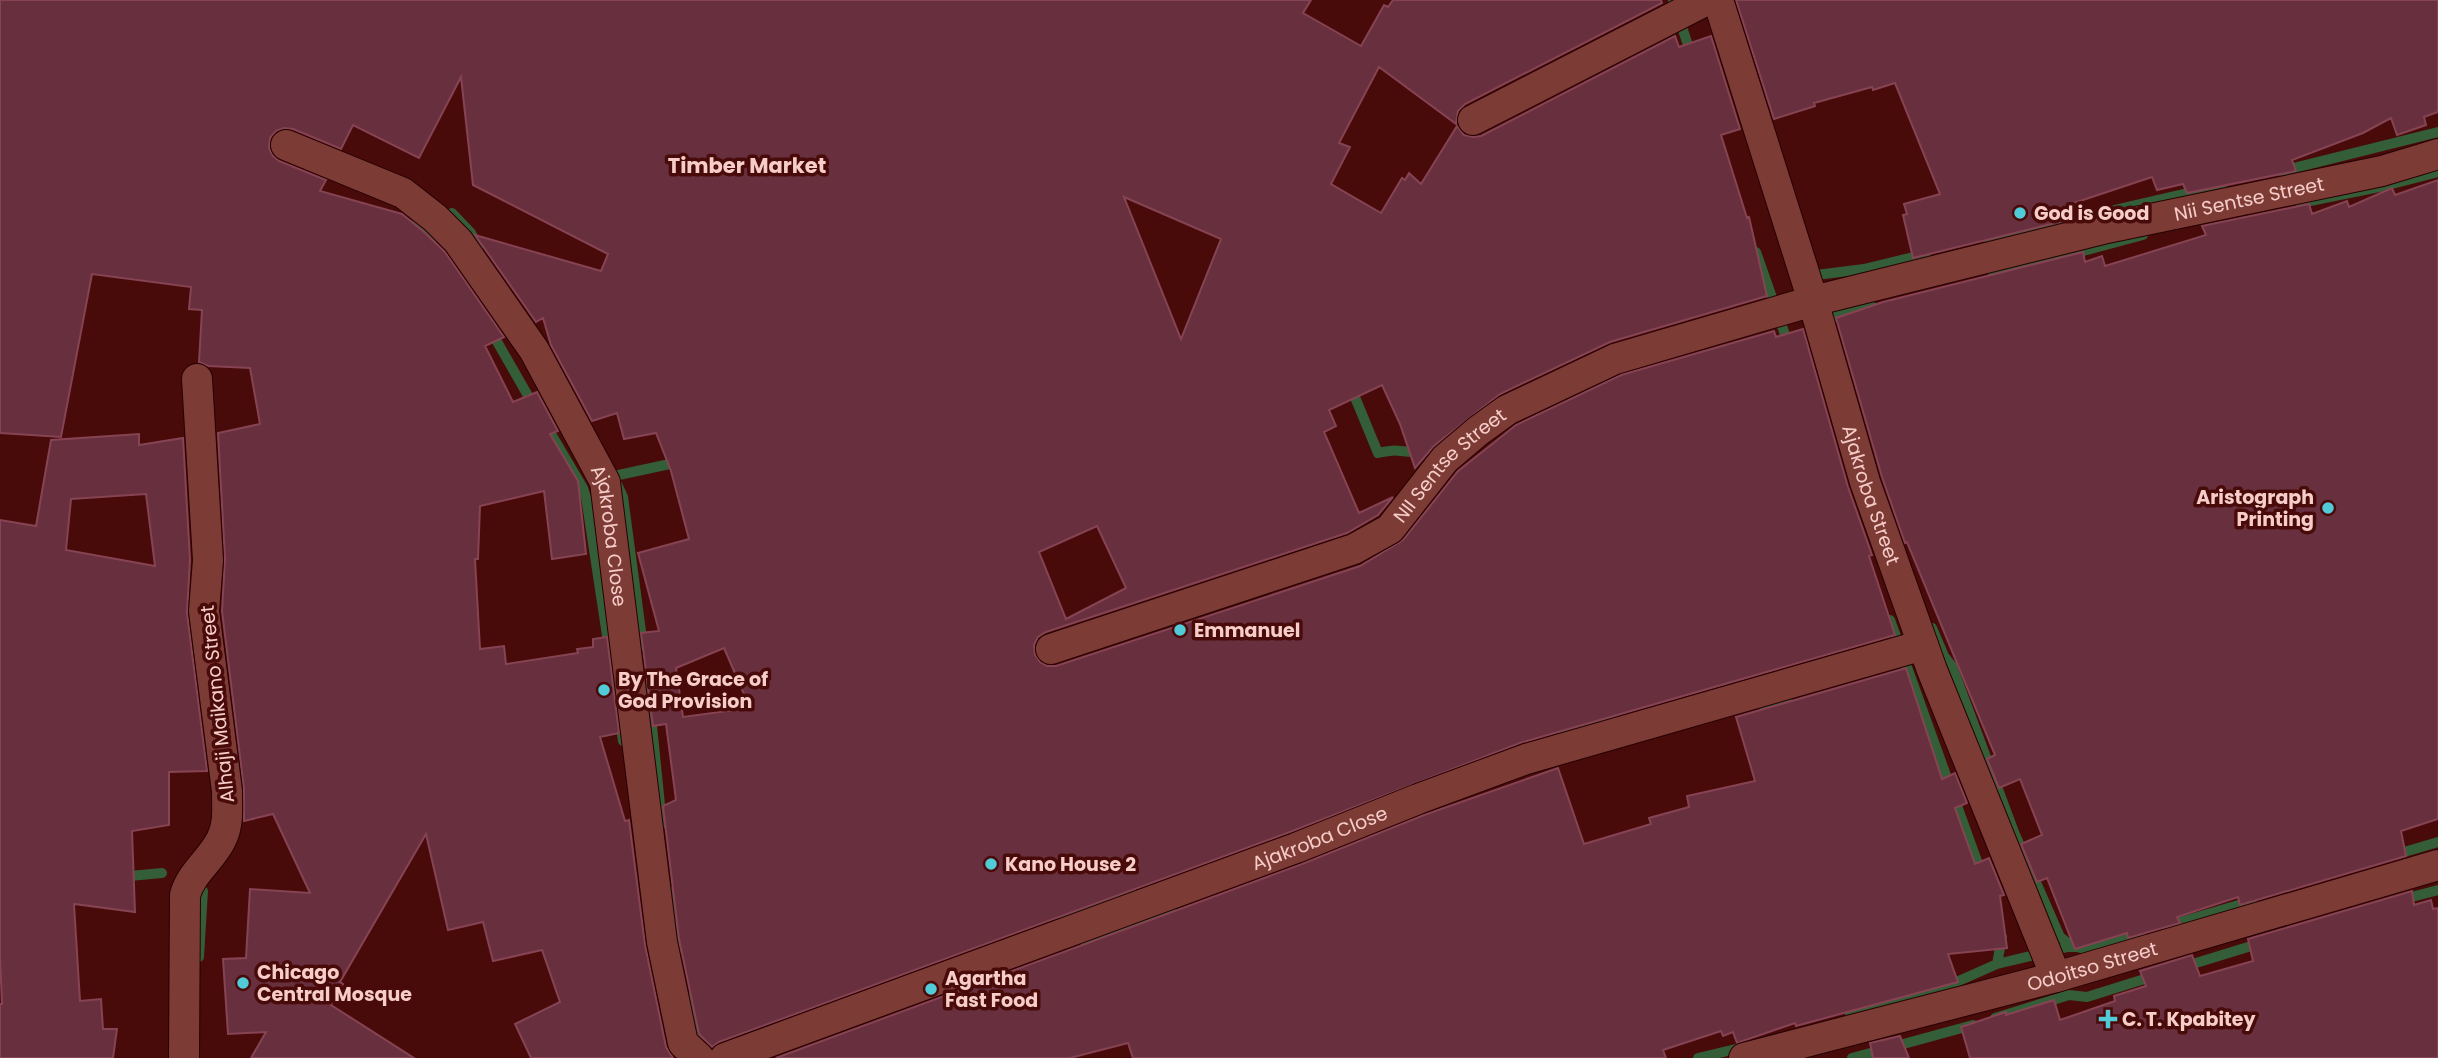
<svg xmlns="http://www.w3.org/2000/svg" width="2438" height="1058" font-family="Poppins,sans-serif">
	<style>
		.lines { fill: none; stroke-linecap: round; stroke-linejoin: round }
		.stream { stroke: #335e37; stroke-width: 10 }
		.building { fill: #68303e; stroke: #864353; stroke-width: 2; fill-rule: evenodd }
		.street-casing { stroke: #260000; stroke-width: 32 }
		.street { stroke: #7d3b36; stroke-width: 30 }
		.poi-dot { fill: #52cbd9; stroke: #490a0a; stroke-width: 2.5 }
		.labels { text-anchor: middle; stroke-width: 7; stroke-linejoin: round; paint-order: stroke }
		.street-label { font-size: 19px; fill: #f6cdc8; stroke: #490a0a }
		.poi-label { font-size: 19px; font-weight: bold; fill: #f6cdc8; stroke: #490a0a; text-anchor: start }
		.neighbourhood-label { font-size: 21px; font-weight: bold; fill: #f6cdc8; stroke: #490a0a }
	</style>
	<rect width="100%" height="100%" fill="#490a0a"/>
	<g class="lines">
		<path class="stream" d="M1673,0l19,57
			M2282,171l156,-39
			M2300,203l84,-17 54,-14
			M452,213l19,20 7,14
			M415,215l18,31
			M1989,239l233,-54
			M1756,252l33,94
			M1993,275l150,-40
			M1808,276l56,-7 62,-15
			M1822,324l17,-9 34,-8
			M491,331l44,77
			M1350,385l28,68c17,-4 19,-2 34,-1 15,1 31,-10 42,-19
			M544,422l39,66 3,9 37,244
			M614,476l65,-14
			M615,480l8,17 20,149
			M1890,620l92,255
			M1932,628l12,28 8,10 62,166 46,105 12,9 13,3 56,-16
			M648,687l14,137
			M1763,705l24,-4 -2,16
			M1563,734l51,-19
			M2394,855l44,-13
			M119,877l43,-4
			M671,892l10,56
			M2400,900l38,-10
			M1063,915l68,-22
			M2167,926l85,-25
			M1084,941l88,-29
			M199,957l4,-66
			M1997,964l75,-18
			M2183,967l78,-24
			M692,998l7,37 13,1
			M1850,1015l95,-28 52,-23 5,-27
			M1995,1018l74,-23 18,2 67,-21
			M1698,1058l46,-11
			M1852,1058l121,-33"/>
	</g>
	<path class="building" d="M0,0h1311l-8,13 58,33 23,-41 4,2 5,-7h268l1,3 -197,101 -7,7 -2,13 -77,-57 -40,76 11,4 -19,37 50,29 21,-35 3,2 4,-7 12,11 36,-58 7,9 9,2 8,-1 194,-100 4,11 32,-11 29,93 -19,6 26,83 2,-1 18,79 -157,46 -110,52 -66,52 -19,22 -15,-44 -18,-39 -53,25 7,16 -12,6 35,81 34,-16 -15,18 -31,18 -301,99 -8,5 -4,8 1,10 5,7 7,4h9l304,-100 43,-26 55,-69 58,-46 105,-50 153,-44 2,6 27,-8 45,158 24,68 -3,1 26,79 -375,108 -230,89 -571,210 -7,5 -13,-13 -20,-95 -16,-133 13,-6 -10,-76 -13,2 -12,-93 18,-2 -21,-78 51,-14 -18,-68 -15,-38 -32,6 -7,-26 -25,8 -41,-76 -8,-27 -7,4 -61,-87 126,36 7,-17 -135,-69 -12,-108 -42,81 -66,-33 -12,24 -48,-20 -9,-1 -8,3 -6,7 -1,10 4,8 6,5 47,19 -6,11 82,23 21,17 22,21 59,85 -19,9 28,56 24,-10 21,39 -8,3 28,47 8,73 -34,5 -8,-68 -64,15 -2,53h-3l5,90 24,-3 2,18 72,-11 -1,-4 16,-2v-8l14,-2 12,96 -19,4 25,84 4,-1 16,125 21,102 7,11h-142l-16,-34 45,-22 -18,-52 -49,11 -10,-39 -35,8 -22,-96 -86,148 3,2 -12,21 83,53h-163l15,-26 -38,2 -5,-75 23,-1 4,-69 60,4 -37,-79 -29,7v-32l-22,-178 3,-52 -7,-126 42,-9 -10,-56 -42,-2 -9,-4 3,-52 -13,-1 2,-22 -99,-13 -31,163 -61,-4zM1124,197l97,42 -40,100zM1097,526l29,62 -60,31 -27,-67zM724,648l26,60 -67,9 -7,-49z
		M1736,0h702v112l-14,5 2,8 -29,10 -6,-17 -28,15 -71,27 4,11 -109,22 -4,-9 -26,6 -5,-13 -84,28 4,14 -159,39 -10,-43 4,-1 -3,-10 36,-10 -45,-111 -22,7 -1,-3 -58,16 1,3 -41,13z
		M2438,180v639l-37,12 5,25 -166,49 -2,-8 -61,20 3,6 -52,15 -1,-5 -52,16 -28,-71 -10,4 -16,-38 21,-9 -22,-56 -21,9 -12,-29 8,-4 -88,-213 -2,1 -23,-66 -46,-159 47,-16 200,-50 2,10 17,-6 3,10 101,-31 -4,-9 107,-22 3,10 35,-13 2,6 43,-19 3,7z
		M139,434v11l44,-7 7,122 -3,53 20,158 -38,1v53l-37,6 3,81 -61,-8 6,97 21,-2 2,30h14l-4,29h-113v-54h2l-2,-47v-437l36,6 15,-86zM146,494l9,72 -89,-16 5,-51z
		M1906,668l36,111 13,-6 12,30 -12,5 20,56 14,-6 15,37 -4,1 7,52 -59,6 10,28 -162,44 -1,-3 -58,20 -4,-11 -10,4 -2,-5 -58,19 3,8h-533l-5,-15 -58,15h-294l526,-194 122,-49 134,-47 26,76 67,-20 -2,-6 40,-11 -2,-11 68,-15 -19,-64z
		M2412,891l2,14 17,-5 2,9 5,-1v150h-468l-9,-31 45,-15v3l48,-15 6,20 55,-19 -1,-5 32,-10 -6,-15 52,-16 8,21 53,-15 -5,-22z
		M1900,1036l9,22h-36l-3,-15z"/>
	<g class="lines">
		<defs>
			<g id="street">
				<path id="s1" d="M1718,0l95,301 52,181 67,188 124,307"/>
				<path d="M1473,120l234,-120"/>
				<path id="s2" d="M286,145l117,48 32,25 23,23 76,109 71,132 57,460 21,101 16,15"/>
				<path id="s3" d="M1051,649l303,-100 36,-20 55,-70 33,-28 29,-21 108,-51 198,-58 294,-73 275,-57 56,-17"/>
				<path d="M184,1058l1,-163c6,-22 26,-35 36,-55 8,-15 6,-32 6,-49l-23,-180 4,-51 -11,-181"/>
				<path id="s4" d="M725,1058l571,-210 122,-49 108,-40 397,-114"/>
				<path id="s5" d="M1744,1058l312,-81 382,-112"/>
			</g>
		</defs>
		<use href="#street" class="street-casing"/>
		<use href="#street" class="street"/>
	</g>
	<g class="poi-dot">
		<circle cx="2020" cy="213" r="7"/>
		<circle cx="2328" cy="508" r="7"/>
		<circle cx="1180" cy="630" r="7"/>
		<circle cx="604" cy="690" r="7"/>
		<circle cx="991" cy="864" r="7"/>
		<circle cx="243" cy="983" r="7"/>
		<circle cx="931" cy="989" r="7"/>
		<path d="M2104.5 1008.5h7v7h7v7h-7v7h-7v-7h-7v-7h7z"/>
	</g>
	<g class="labels">
		<g class="street-label">
			<text dy="7" stroke="none"><textPath href="#s3" startOffset="1302">Nii Sentse Street</textPath></text>
			<text dy="7" stroke="none"><textPath href="#s3" startOffset="448">NII Sentse Street</textPath></text>
			<text dy="7" stroke="none"><textPath href="#s1" startOffset="518">Ajakroba Street</textPath></text>
			<text dy="7" stroke="none"><textPath href="#s2" startOffset="536">Ajakroba Close</textPath></text>
			<text transform="translate(217 704) rotate(-96)" y="7">Alhaji Maikano Street</text>
			<text dy="7" stroke="none"><textPath href="#s4" startOffset="634">Ajakroba Close</textPath></text>
			<text dy="7" stroke="none"><textPath href="#s5" startOffset="360">Odoitso Street</textPath></text>
		</g>
		<g class="poi-label">
			<text x="2034" y="220">God is Good</text>
			<text x="2314" y="504" text-anchor="end">Aristograph<tspan x="2314" dy="22">Printing</tspan></text>
			<text x="1194" y="637">Emmanuel</text>
			<text x="618" y="686">By The Grace of<tspan x="618" dy="22">God Provision</tspan></text>
			<text x="1005" y="871">Kano House 2</text>
			<text x="257" y="979">Chicago<tspan x="257" dy="22">Central Mosque</tspan></text>
			<text x="945" y="985">Agartha<tspan x="945" dy="22">Fast Food</tspan></text>
			<text x="2122" y="1026">C. T. Kpabitey</text>
		</g>
		<g class="neighbourhood-label">
			<text x="747" y="173">Timber Market</text>
		</g>
	</g>
</svg>
